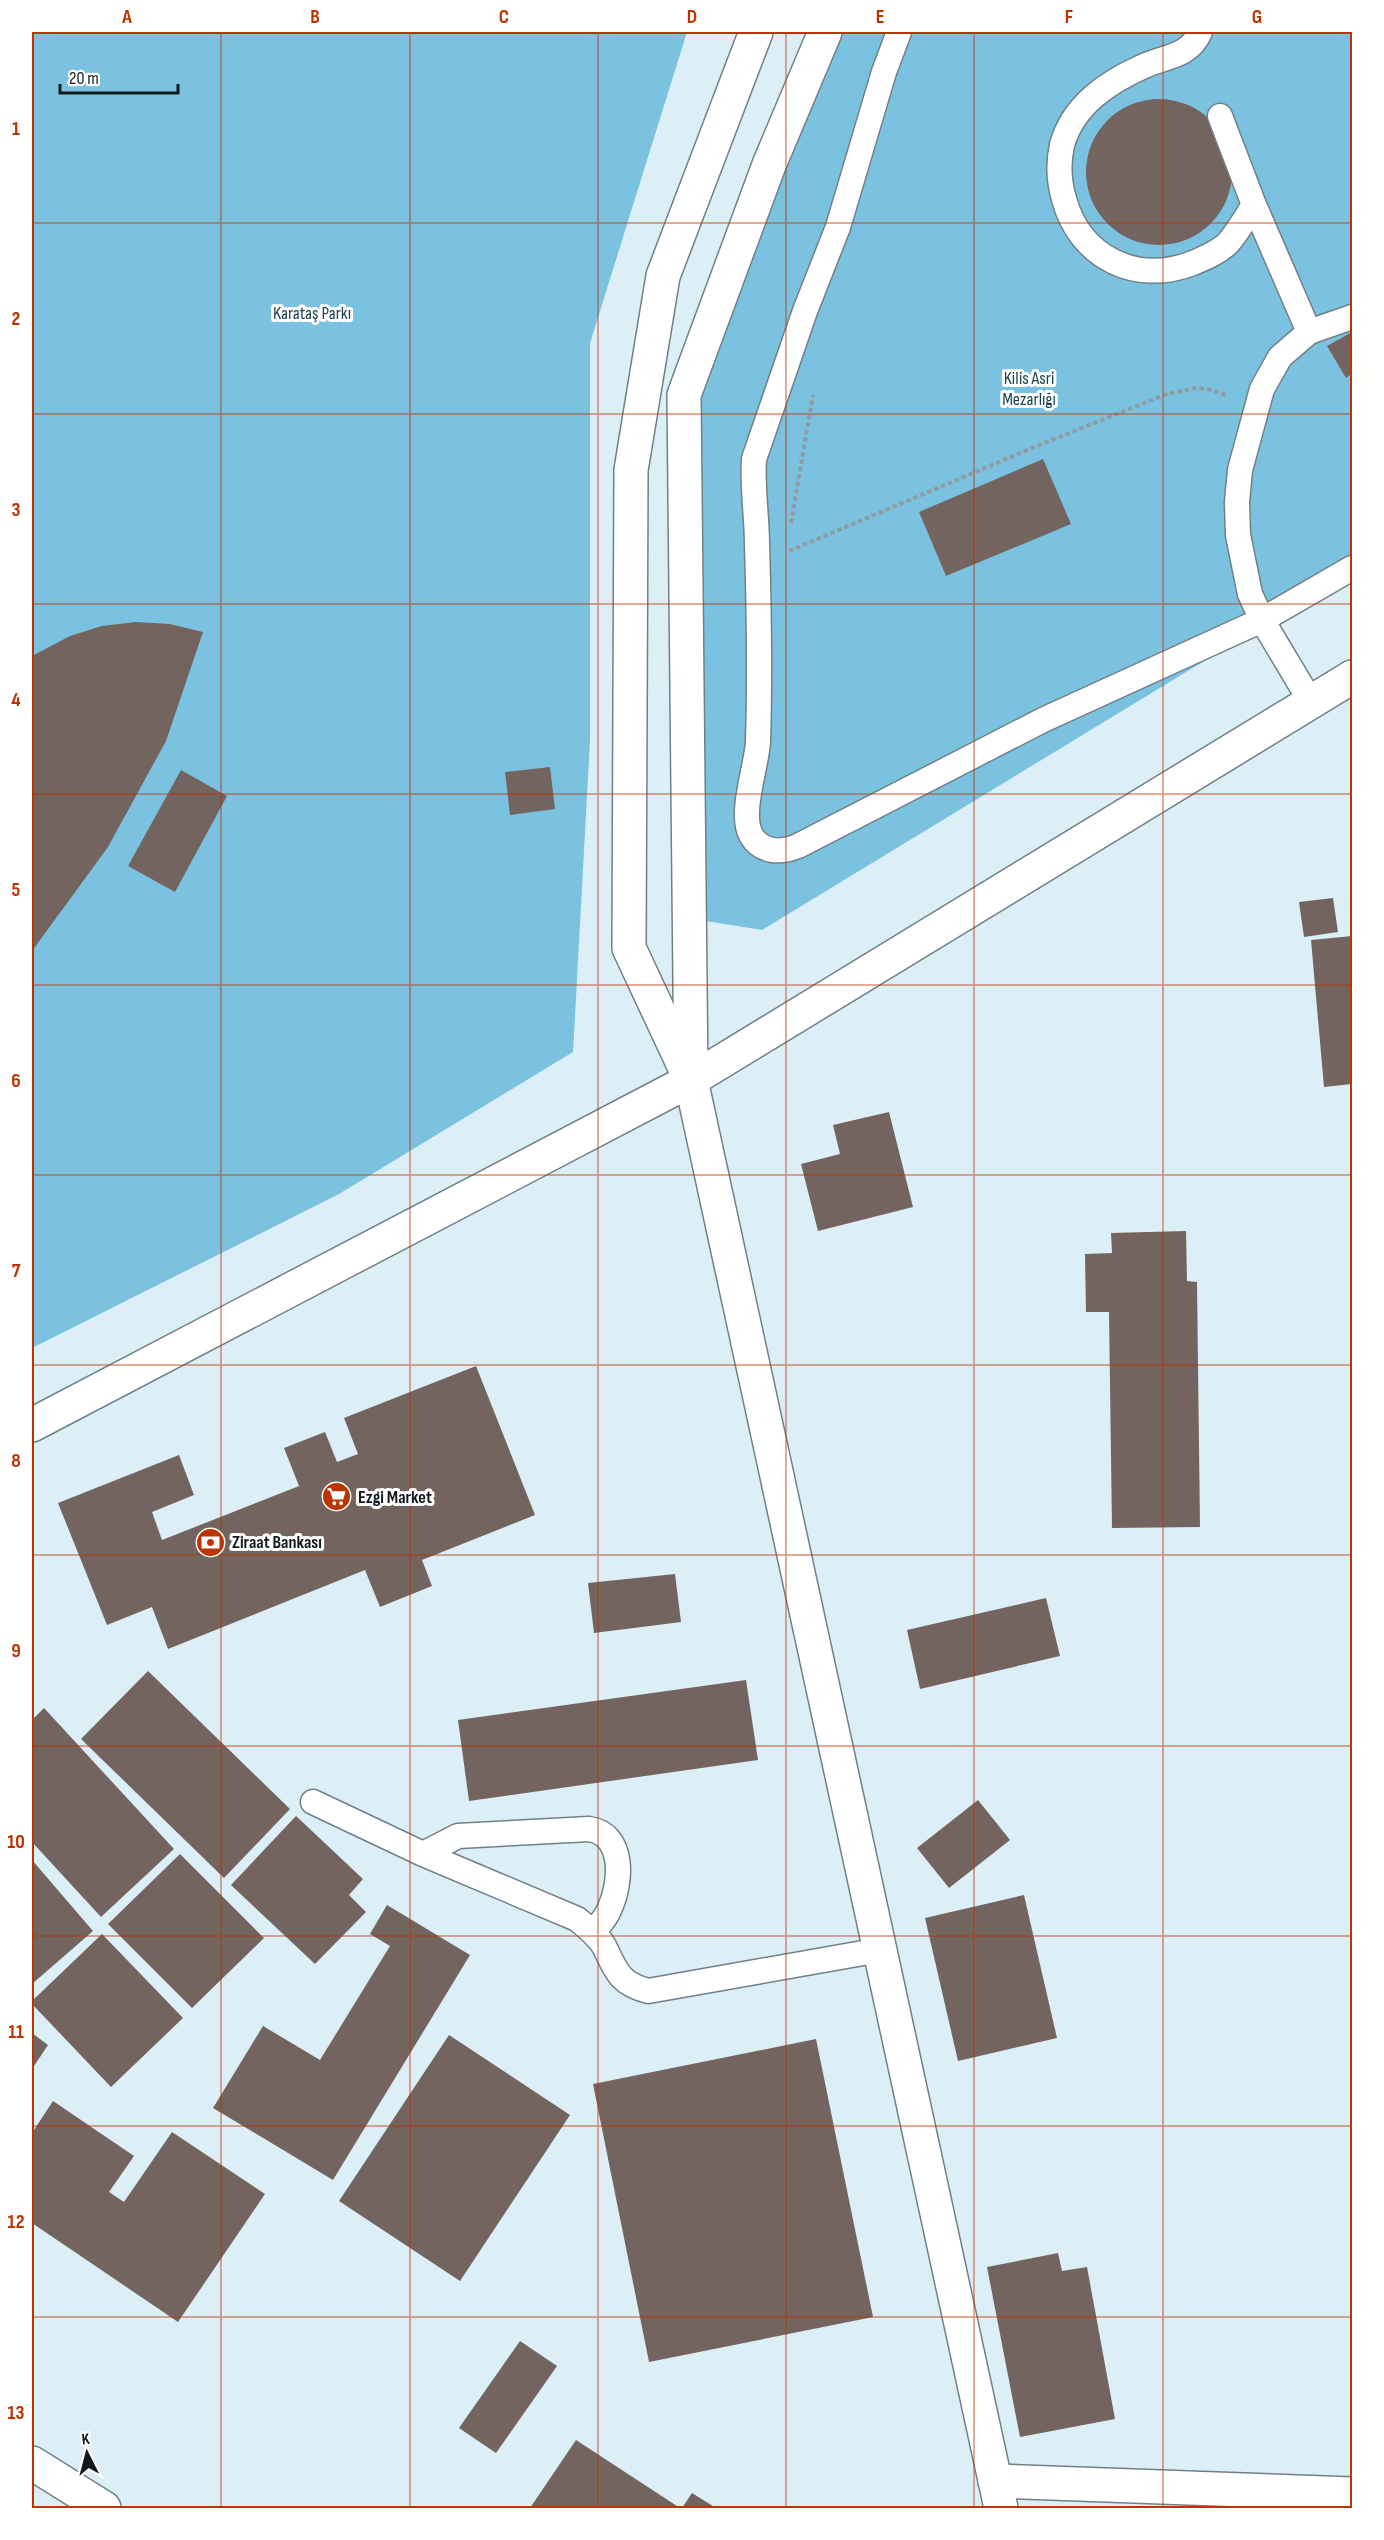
<svg xmlns="http://www.w3.org/2000/svg" width="1384" height="2540" font-family="'Sofia Sans Condensed',sans-serif">
	<style>
		.green { fill: #7bc2e1 }
		.building { fill: #746460 }
		.lines { fill: none; stroke-linecap: round; stroke-linejoin: round }
		.service-casing { stroke: #708088; stroke-width: 27 }
		.minor-casing { stroke: #708088; stroke-width: 36 }
		.tertiary-casing { stroke: #708088; stroke-width: 36 }
		.secondary-casing { stroke: #708088; stroke-width: 36 }
		.path { stroke: #8f9ca2; stroke-width: 4; stroke-dasharray: 4.5 3; stroke-linecap: butt }
		.service { stroke: #fff; stroke-width: 24 }
		.minor { stroke: #fff; stroke-width: 33 }
		.tertiary { stroke: #fff; stroke-width: 33 }
		.secondary { stroke: #fff; stroke-width: 33 }
		.grid { fill: none; stroke: #bc3400; stroke-width: 1.5; stroke-opacity: 0.55 }
		.labels { text-anchor: middle; stroke-width: 6; stroke-linejoin: round; paint-order: stroke }
		.park-label { font-size: 18px; fill: #1d4252; stroke: #fff }
		.poi-label { font-size: 18px; font-weight: bold; fill: #12181b; stroke: #fff; text-anchor: start }
		.neatline { fill: none; stroke: #bc3400; stroke-width: 2 }
		.grid-label { font-size: 20px; text-anchor: middle; font-weight: bold; fill: #bc3400 }
	</style>
	<rect width="100%" height="100%" fill="#dceef6"/>
	<path class="green" d="M32,32h655l-97,311v398l-17,311 -234,142 -307,154z
		M820,32h532v539l-590,359 -87,-14 11,-530z"/>
	<path class="building" d="M1086 172a73 73 0 1 1 146 0a73 73 0 1 1-146 0Z
		M1352,332v42l-6,4 -19,-32z
		M1043,459l28,65 -125,52 -27,-64z
		M136,622l34,2 33,8 -37,109 -58,106 -76,104v-295l38,-20 32,-10z
		M550,767l5,42 -45,6 -5,-43z
		M181,770l46,26 -52,96 -47,-26z
		M1333,898l5,34 -34,5 -5,-35z
		M1352,936v148l-28,3 -13,-147z
		M889,1112l24,95 -95,24 -17,-67 39,-10 -7,-29z
		M1186,1231l1,50 10,1 3,245 -88,1 -3,-216h-23l-1,-58 27,-1 -1,-20z
		M476,1366l59,149 -113,45 10,26 -52,21 -15,-37 -197,79 -16,-42 -45,18 -49,-122 121,-48 15,40 -42,17 10,28 137,-54 -15,-38 41,-16 12,30 21,-8 -14,-36z
		M675,1574l6,48 -87,11 -6,-50z
		M1046,1598l14,58 -140,33 -13,-59z
		M148,1671l142,138 -66,69 -143,-139z
		M746,1680l12,80 -289,41 -11,-81z
		M44,1708l130,141 -73,68 -69,-75v-122z
		M978,1800l32,40 -61,48 -32,-40z
		M296,1816l67,63 -14,16 17,17 -51,52 -84,-79z
		M180,1854l84,84 -72,70 -84,-84z
		M32,1860l61,71 -61,53z
		M1024,1895l33,143 -99,23 -33,-143z
		M387,1905l83,50 -137,225 -120,-72 50,-82 57,34 70,-114 -20,-12z
		M102,1934l81,84 -72,69 -79,-83v-3z
		M32,2033l16,12 -16,24z
		M449,2035l121,80 -110,166 -121,-80z
		M816,2039l57,278 -224,45 -56,-278z
		M53,2101l81,55 -25,36 15,10 48,-70 93,62 -87,128 -146,-99v-90z
		M1058,2253l4,18 25,-4 28,152 -95,18 -33,-170z
		M520,2341l37,25 -61,87 -37,-25z
		M576,2440l104,68h-150z
		M692,2493l24,15h-34z"/>
	<g class="lines">
		<defs>
			<path id="service" d="M899,32l-15,40 -46,155 -33,84 -51,148c-2,29 3,57 3,86 2,65 3,131 1,196 -1,25 -19,72 -7,94 10,18 30,18 47,11l245,-126 219,-100 90,-52
				M1200,32c-11,25 -34,24 -56,34 -36,16 -71,39 -82,79 -4,18 -3,37 2,54 16,59 72,86 129,64 12,-5 26,-11 35,-20 10,-11 18,-26 26,-38
				M1220,116l34,89 55,127
				M1311,702l-49,-82 -12,-26 -12,-59 -1,-33 3,-32 22,-81 18,-32 29,-25 43,-15
				M313,1802l110,52 154,65c11,9 24,19 29,31 11,24 16,34 42,41l232,-41
				M423,1854l35,-18 131,-7c36,5 33,54 20,81 -3,8 -10,15 -16,22"/>
			<path id="minor" d="M995,2481l357,13"/>
			<path id="tertiary" d="M825,32l-56,133 -85,230 7,685 310,1428
				M686,1070l-57,-122 2,-478 32,-194 93,-244
				M32,1425l659,-345 661,-403"/>
			<path id="secondary" d="M32,2463l72,45"/>
		</defs>
		<use href="#service" class="service-casing"/>
		<use href="#minor" class="minor-casing"/>
		<use href="#tertiary" class="tertiary-casing"/>
		<use href="#secondary" class="secondary-casing"/>
		<path class="path" d="M791,523l22,-128
			M789,551l255,-108 123,-49 29,-6 12,1 20,7"/>
		<use href="#service" class="service"/>
		<use href="#minor" class="minor"/>
		<use href="#tertiary" class="tertiary"/>
		<use href="#secondary" class="secondary"/>
	</g>
	<path class="grid" d="M221,32v2476M410,32v2476M598,32v2476M786,32v2476M974,32v2476M1163,32v2476M32,223h1320M32,414h1320M32,604h1320M32,794h1320M32,985h1320M32,1175h1320M32,1365h1320M32,1555h1320M32,1746h1320M32,1936h1320M32,2126h1320M32,2317h1320"/>
	<defs>
		<symbol id="supermarket-disc" viewBox="-11 -11 22 22"><circle r="9.5" fill="#bc3400" stroke="#fff"/><path d="M-6-5.5h2.5l.6 2H6L4.5 2H-2.5L-4.4-4H-6ZM-1.5 3.2a1.3 1.3 0 1 0 .1 0ZM3 3.2a1.3 1.3 0 1 0 .1 0Z" fill="#fff"/></symbol>
		<symbol id="bank-disc" viewBox="-11 -11 22 22"><circle r="9.5" fill="#bc3400" stroke="#fff"/><path d="M-6-4H6V4H-6ZM0-2.3a2.3 2.3 0 1 0 0 4.6a2.3 2.3 0 1 0 0-4.6Z" fill="#fff"/></symbol>
	</defs>
	<g fill-rule="evenodd">
		<use href="#supermarket-disc" x="320" y="1480" width="33" height="33"/>
		<use href="#bank-disc" x="194" y="1526" width="33" height="33"/>
	</g>
	<g class="labels">
		<g class="park-label">
			<text x="312" y="319">Karataş Parkı</text>
			<text x="1029" y="384">Kilis Asri<tspan x="1029" dy="21">Mezarlığı</tspan></text>
		</g>
		<g class="poi-label">
			<text x="358" y="1503">Ezgi Market</text>
			<text x="232" y="1548">Ziraat Bankası</text>
		</g>
	</g>
	<rect width="1384" height="2540" fill="none" stroke="#ffffff" stroke-width="66"/>
	<g transform="translate(87 2453) rotate(354)" stroke="#ffffff" stroke-width="4.5" paint-order="stroke">
	<path d="M0-4.5L10 22L0 15L-10 22Z" fill="#12181b"/>
	<text y="-9" font-size="16" font-weight="bold" text-anchor="middle" fill="#12181b">K</text>
	</g>
	<path d="M60 84v9h118v-9" fill="none" stroke="#12181b" stroke-width="3"/>
	<text x="69" y="84" font-size="18" fill="#12181b" stroke="#ffffff" stroke-width="4.5" paint-order="stroke">20 m</text>
	<rect x="33" y="33" width="1318" height="2474" class="neatline"/>
	<g class="grid-label">
		<text x="127" y="23">A</text>
		<text x="315" y="23">B</text>
		<text x="504" y="23">C</text>
		<text x="692" y="23">D</text>
		<text x="880" y="23">E</text>
		<text x="1069" y="23">F</text>
		<text x="1257" y="23">G</text>
		<text x="16" y="135">1</text>
		<text x="16" y="325">2</text>
		<text x="16" y="516">3</text>
		<text x="16" y="706">4</text>
		<text x="16" y="896">5</text>
		<text x="16" y="1087">6</text>
		<text x="16" y="1277">7</text>
		<text x="16" y="1467">8</text>
		<text x="16" y="1657">9</text>
		<text x="16" y="1848">10</text>
		<text x="16" y="2038">11</text>
		<text x="16" y="2228">12</text>
		<text x="16" y="2419">13</text>
	</g>
</svg>
